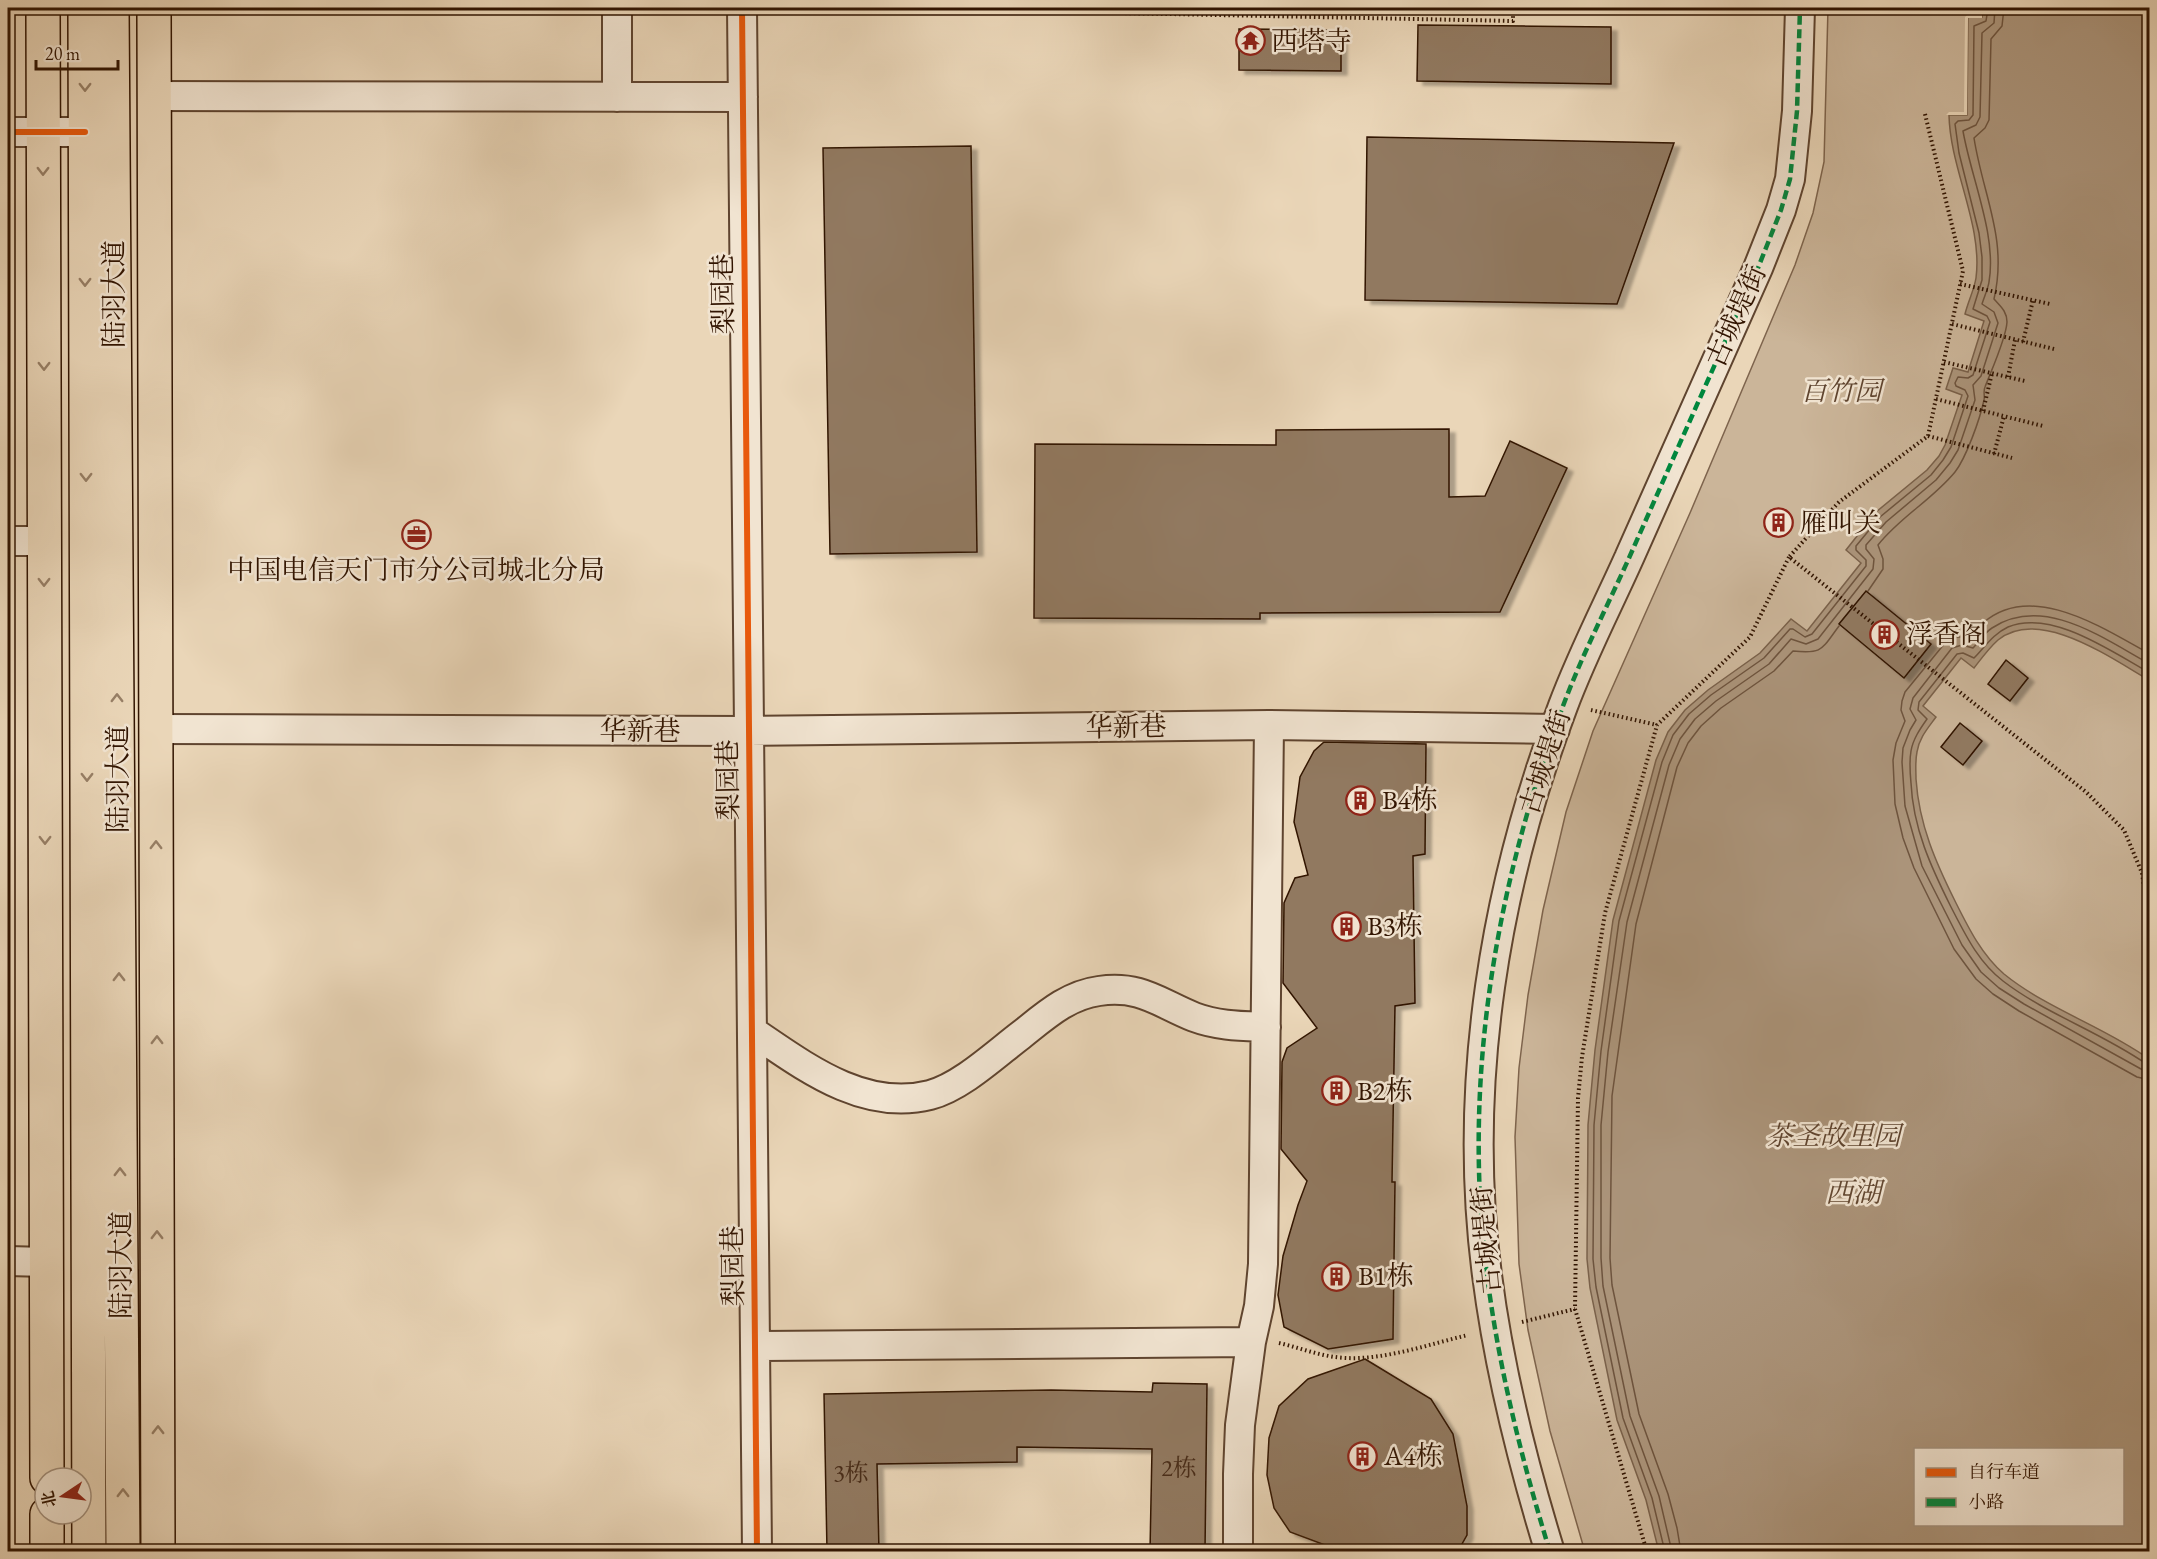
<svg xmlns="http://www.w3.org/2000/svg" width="2157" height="1559" font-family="'EB Garamond','Noto Serif SC',serif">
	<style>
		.green { fill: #cbb599; stroke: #7e644d; stroke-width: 1.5; fill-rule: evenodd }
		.water { fill: #ab947a; stroke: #7a614a; stroke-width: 1.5; fill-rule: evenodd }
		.pier { fill: #ead6b8 }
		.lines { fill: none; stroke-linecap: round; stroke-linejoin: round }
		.shore { stroke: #6e543e; stroke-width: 1.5 }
		.building { fill: #917960; stroke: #311401; stroke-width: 1.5; filter: url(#shadow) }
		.minor-casing { stroke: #5f442f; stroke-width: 32 }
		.major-casing { stroke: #311401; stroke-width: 36 }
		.path { stroke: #311401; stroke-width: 4; stroke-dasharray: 1.5 3; stroke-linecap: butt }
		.minor { stroke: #f1e4d1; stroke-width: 28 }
		.major { stroke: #ead6b8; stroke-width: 33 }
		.quiet { stroke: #00873e; stroke-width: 4.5; stroke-dasharray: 9 4.5; stroke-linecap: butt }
		.cycleway-casing { stroke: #f1e4d1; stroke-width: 10 }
		.cycleway { stroke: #e8590c; stroke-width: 6 }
		.oneway { stroke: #977f66 }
		.labels { text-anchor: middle; stroke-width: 5; stroke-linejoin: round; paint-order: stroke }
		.number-label { font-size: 24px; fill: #492d19 }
		.poi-label { font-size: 27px; fill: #311401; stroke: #f1e4d1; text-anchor: start }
		.street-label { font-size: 27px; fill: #311401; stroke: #f1e4d1 }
		.park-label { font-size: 27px; font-style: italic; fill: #5f442f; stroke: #f1e4d1 }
		.water-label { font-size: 28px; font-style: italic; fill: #624731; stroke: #f1e4d1 }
	</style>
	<defs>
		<filter id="shadow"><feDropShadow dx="6" dy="4" stdDeviation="1.5" flood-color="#0004"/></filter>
	</defs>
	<rect width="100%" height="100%" fill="#ead6b8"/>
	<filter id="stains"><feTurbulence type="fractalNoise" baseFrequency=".00333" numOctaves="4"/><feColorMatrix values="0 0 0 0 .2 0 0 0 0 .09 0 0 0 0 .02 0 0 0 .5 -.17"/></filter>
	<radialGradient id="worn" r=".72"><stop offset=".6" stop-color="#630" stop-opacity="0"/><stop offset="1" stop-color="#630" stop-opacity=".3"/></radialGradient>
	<path class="green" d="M1828,8h321v1543l-564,1 -35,-121 -22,-101 -9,-66 -4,-127 4,-69 9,-73 15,-85 23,-98 27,-81 97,-218 105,-248 18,-52 11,-51zM1916,1450h206v74h-206z"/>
	<path class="water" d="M1982,8h167v672c-37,-21 -110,-74 -151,-40 -9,8 -17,19 -24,28l-13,-10 -38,48 13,11c-8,11 -17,21 -19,35 -2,9 -1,18 -1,27 3,46 20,84 40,124 13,26 26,52 48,71 43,35 101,53 145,85v492l-490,1 -13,-52 -29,-80 -27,-132 -3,-29 1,-134 7,-75 18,-130 43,-160 12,-28 17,-22 23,-20 52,-37 31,-34 16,12 54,-68 -15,-13 30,-38 51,-42 12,-14 6,-11 17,-50 -16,-6 7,-21 15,4 16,-51 -19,-7c3,-12 9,-24 11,-36 7,-53 -26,-109 -27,-163h18l1,-98h14zM1916,1450h206v74h-206z"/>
	<path class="pier" d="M1979,8h3v10h-14l-1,97h-21l3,-3h15l1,-95 3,-3 11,1z"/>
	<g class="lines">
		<path class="shore" d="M1868,591l15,-22v-10l-5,-14c22,-28 54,-45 77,-73 11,-14 25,-53 29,-72 1,-4 -1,-9 1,-13 6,-16 21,-48 22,-65 0,-11 -7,-16 -13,-23 14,-60 -11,-103 -20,-161l11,-10 4,-8 2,-81 11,-13 2,-18
			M2150,654c-46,-25 -118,-74 -167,-31 -4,4 -8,10 -12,14h-16l-10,6 -40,49 -3,9 -1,9 4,11 -9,22 -3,17 2,44 8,34 11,30 40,81 22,30 17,15 26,17 118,66 13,3
			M2150,664c-46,-25 -106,-70 -158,-36 -8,5 -13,14 -19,20l-11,-3 -10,3 -39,50 -3,11 6,11 -6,10 -7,18 -1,14 3,44 17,60 40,79 19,27 18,16 25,16 117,65 9,2
			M2150,673c-38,-21 -98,-64 -142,-46 -15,7 -23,20 -34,31l-11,-5 -6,1 -38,48 -1,8 9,9c-7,10 -14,20 -16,32 -2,11 -1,21 0,32 2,45 20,84 40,124 14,27 27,55 52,74 43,33 97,51 142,82h5
			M1665,1552l-13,-54 -29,-80 -27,-131 -3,-28 1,-134 7,-74 18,-130 43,-159 11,-27 16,-21 22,-19 53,-37 26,-29h3l12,8 7,-3 54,-68v-6l-10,-10v-4l24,-29 51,-42 12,-15 8,-13 17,-51 -3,-6 -9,-4 -1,-3 3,-6 10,1 5,-3 17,-53 -3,-6 -14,-7 9,-29v-23l-3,-24 -20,-80 -4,-29 3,-3 11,-1 4,-5 1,-89 12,-5 2,-13
			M1672,1552l-13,-56 -29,-80 -27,-130 -2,-28v-133l7,-73 19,-130 42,-157 11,-26 15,-20 21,-18 53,-37 22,-25 15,5 12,-5 55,-70 1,-10 -8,-10v-4l20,-23 50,-42 14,-17 8,-13 17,-50 -2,-15 8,-9 17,-53 -4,-11 -12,-8c2,-7 6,-15 7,-22 8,-47 -18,-104 -26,-151l13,-6 4,-8 2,-84 12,-10 1,-15
			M1681,1552l-4,-24 -9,-34 -29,-80 -27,-129 -2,-27 2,-162 24,-172 41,-157 11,-24 13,-17 20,-18 53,-37 19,-20c30,3 28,-1 46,-25"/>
	</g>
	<path class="building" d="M1418,25l193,2v57l-194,-3z
		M1239,29l102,1v41l-102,-1z
		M1367,137l307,6 -57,161 -252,-4z
		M971,146l6,406 -147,2 -7,-406z
		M1449,429v68l36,-1 25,-55 57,27 -67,144 -240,1v6l-226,-1 1,-174 241,1v-15z
		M1866,591l65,53 -27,34 -65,-54z
		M2006,660l22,18 -18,23 -22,-17z
		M1960,723l22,18 -19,24 -22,-18z
		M1324,742l102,2 -1,110 -12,2 2,147 -20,3 -3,176h3l-2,157 -65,10 -44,-22 -6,-32 5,-39 15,-51 9,-24 -26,-32 1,-87 5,-14 30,-20 -34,-45 1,-80 11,-25 13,-3 -14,-53 6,-45 14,-26z
		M1365,1359l66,40 22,35 14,72v29l-9,16h-117l-51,-19 -16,-24 -7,-33 2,-37 10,-32 29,-27z
		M1153,1383l54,1 -2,167h-55l2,-102 -135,-2v15l-140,2 2,87h-52l-3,-157 227,-4 101,2z"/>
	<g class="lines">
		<defs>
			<path id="minor" d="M617,8v89
				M742,8l15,1544
				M154,96l589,1
				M8,132h77
				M8,541h36
				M156,729l592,2 521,-6 286,4
				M752,1031c52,35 111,81 178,64 31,-8 66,-41 91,-60 24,-19 47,-40 78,-44 42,-6 60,12 95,26 24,9 47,9 72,10
				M8,1261l38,1
				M755,1346l496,-4 8,-36 4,-42 6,-539
				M1238,1552v-78l2,-49 11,-83
				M1550,1552c-28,-91 -51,-183 -63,-277 -25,-192 8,-389 76,-569 19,-51 44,-99 66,-148 43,-97 86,-194 129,-290l23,-58 9,-31 7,-68 3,-103"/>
			<path id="major" d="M43,8l4,1470
				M85,8l4,1544
				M112,8l11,1544
				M154,8l4,1544
				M47,1514v38"/>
		</defs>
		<use href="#minor" class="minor-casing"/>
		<use href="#major" class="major-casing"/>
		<path class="path" d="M873,8l640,13v-13
			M1183,15v-7
			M1925,114l38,157 -35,165 -89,66 -50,55 297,235 38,38 18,43 8,57
			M1960,284l90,20
			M1952,324l102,25
			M2023,342l10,-42
			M1944,362l81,19
			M2008,377l7,-37
			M1936,399l107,27
			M1983,411l9,-38
			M1928,436l84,22
			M1994,454l10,-38
			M1591,710l66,15
			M1522,1322l53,-13
			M1279,1343c22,5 43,14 67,15 39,2 84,-14 122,-23
			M1647,1552l-72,-243 3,-211 4,-41 23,-144 52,-188 93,-88 39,-80"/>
		<use href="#minor" class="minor"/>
		<use href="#major" class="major"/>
		<path class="quiet" d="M1550,1552c-28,-91 -51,-183 -63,-277 -25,-192 8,-389 76,-569 19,-51 44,-99 66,-148 43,-97 86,-194 129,-290l23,-58 9,-31 7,-68 3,-103"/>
		<defs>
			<path id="cycleway" d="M742,8l15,1544
				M8,132h77"/>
		</defs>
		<use href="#cycleway" class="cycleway-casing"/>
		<use href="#cycleway" class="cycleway"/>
	</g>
	<defs><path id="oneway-chevron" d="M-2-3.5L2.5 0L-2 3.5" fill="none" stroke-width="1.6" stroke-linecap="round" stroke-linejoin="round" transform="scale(1.5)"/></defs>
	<g class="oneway">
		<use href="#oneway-chevron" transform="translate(85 87) rotate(90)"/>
		<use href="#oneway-chevron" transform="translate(43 171) rotate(90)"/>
		<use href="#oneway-chevron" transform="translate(85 282) rotate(90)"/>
		<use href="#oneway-chevron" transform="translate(44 366) rotate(90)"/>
		<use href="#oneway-chevron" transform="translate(86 477) rotate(90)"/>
		<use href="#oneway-chevron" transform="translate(44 582) rotate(90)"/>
		<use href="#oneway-chevron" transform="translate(117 698) rotate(-90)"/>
		<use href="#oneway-chevron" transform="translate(87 777) rotate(90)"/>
		<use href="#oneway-chevron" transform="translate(45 840) rotate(90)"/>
		<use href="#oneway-chevron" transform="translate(156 845) rotate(-90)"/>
		<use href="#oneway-chevron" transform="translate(119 977) rotate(-90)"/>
		<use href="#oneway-chevron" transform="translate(157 1040) rotate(-90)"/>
		<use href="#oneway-chevron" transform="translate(120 1172) rotate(-90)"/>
		<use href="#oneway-chevron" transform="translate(157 1235) rotate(-90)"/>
		<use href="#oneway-chevron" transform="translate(158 1430) rotate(-90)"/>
		<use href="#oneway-chevron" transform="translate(123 1493) rotate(-90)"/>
	</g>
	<defs>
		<symbol id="temple-ring" viewBox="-11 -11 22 22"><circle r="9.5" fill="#f1e4d1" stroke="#8f2418" stroke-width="1.5"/><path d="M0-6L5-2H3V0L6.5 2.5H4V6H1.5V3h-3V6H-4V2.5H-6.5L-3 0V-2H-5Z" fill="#8f2418"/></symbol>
		<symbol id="building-ring" viewBox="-11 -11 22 22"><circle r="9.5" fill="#f1e4d1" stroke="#8f2418" stroke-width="1.5"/><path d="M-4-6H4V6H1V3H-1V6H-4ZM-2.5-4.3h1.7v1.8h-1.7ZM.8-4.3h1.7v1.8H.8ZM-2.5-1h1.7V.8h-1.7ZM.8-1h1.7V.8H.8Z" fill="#8f2418"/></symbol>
		<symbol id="office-ring" viewBox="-11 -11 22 22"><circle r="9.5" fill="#f1e4d1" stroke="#8f2418" stroke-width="1.5"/><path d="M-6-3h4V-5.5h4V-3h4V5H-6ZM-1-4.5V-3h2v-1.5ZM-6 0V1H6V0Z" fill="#8f2418"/></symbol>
	</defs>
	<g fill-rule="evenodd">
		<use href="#temple-ring" x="1234" y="24" width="33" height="33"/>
		<use href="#building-ring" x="1762" y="506" width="33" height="33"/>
		<use href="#office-ring" x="400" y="518" width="33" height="33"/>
		<use href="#building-ring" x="1868" y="618" width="33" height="33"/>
		<use href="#building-ring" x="1344" y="784" width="33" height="33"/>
		<use href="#building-ring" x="1330" y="910" width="33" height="33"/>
		<use href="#building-ring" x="1320" y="1074" width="33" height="33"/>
		<use href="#building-ring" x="1320" y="1260" width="33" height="33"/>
		<use href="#building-ring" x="1346" y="1440" width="33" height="33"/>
	</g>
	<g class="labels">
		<g class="number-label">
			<text x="1179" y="1476">2栋</text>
			<text x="851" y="1481">3栋</text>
		</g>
		<g class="poi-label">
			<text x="1271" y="50">西塔寺</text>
			<text x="1800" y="532">雁叫关</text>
			<text x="416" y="579" text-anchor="middle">中国电信天门市分公司城北分局</text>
			<text x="1906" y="643">浮香阁</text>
			<text x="1382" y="809">B4栋</text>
			<text x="1367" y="935">B3栋</text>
			<text x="1357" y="1100">B2栋</text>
			<text x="1358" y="1285">B1栋</text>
			<text x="1384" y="1465">A4栋</text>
		</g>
		<g class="street-label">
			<text transform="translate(114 294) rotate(-90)" y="9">陆羽大道</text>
			<text transform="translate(723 294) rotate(-91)" y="9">梨园巷</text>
			<text transform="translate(1736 316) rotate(-66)" y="9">古城堤街</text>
			<text transform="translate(1126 727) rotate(-1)" y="9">华新巷</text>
			<text x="640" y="740">华新巷</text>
			<text transform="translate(1545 762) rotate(-72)" y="9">古城堤街</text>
			<text transform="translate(118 779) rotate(-90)" y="9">陆羽大道</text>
			<text transform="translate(728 780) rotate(-91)" y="9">梨园巷</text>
			<text transform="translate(1486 1240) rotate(-95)" y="9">古城堤街</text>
			<text transform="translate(121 1265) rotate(-90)" y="9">陆羽大道</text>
			<text transform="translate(733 1266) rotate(-91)" y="9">梨园巷</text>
		</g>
		<g class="park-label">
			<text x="1841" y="400">百竹园</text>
			<text x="1833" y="1145">茶圣故里园</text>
		</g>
		<g class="water-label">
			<text x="1853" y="1202">西湖</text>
		</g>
	</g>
	<rect width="2157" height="1559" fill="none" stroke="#ead6b8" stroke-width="30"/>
	<rect x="9" y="9" width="2139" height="1541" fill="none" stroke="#311401" stroke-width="3"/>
	<rect x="15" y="15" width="2127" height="1529" fill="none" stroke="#311401" stroke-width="1.5"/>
	<rect x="1914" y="1448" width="210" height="78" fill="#f1e4d1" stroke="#a4917e" stroke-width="1.5"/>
	<rect x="1926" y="1468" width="30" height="9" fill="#e8590c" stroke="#a4917e" stroke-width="1.5"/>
	<text x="1968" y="1478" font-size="18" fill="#311401">自行车道</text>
	<rect x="1926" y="1498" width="30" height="9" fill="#00873e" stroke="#a4917e" stroke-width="1.5"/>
	<text x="1968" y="1508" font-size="18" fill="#311401">小路</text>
	<g transform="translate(63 1496) rotate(257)"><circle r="28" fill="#f1e4d1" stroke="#a4917e" stroke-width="1.5"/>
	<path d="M0-4.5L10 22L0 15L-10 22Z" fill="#8f2418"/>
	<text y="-9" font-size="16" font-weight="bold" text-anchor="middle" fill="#311401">北</text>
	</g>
	<path d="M36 60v9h82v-9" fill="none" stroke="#311401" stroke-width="3"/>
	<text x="45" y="60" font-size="18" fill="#311401" stroke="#f1e4d1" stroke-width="4.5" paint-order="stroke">20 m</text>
	<rect width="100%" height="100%" filter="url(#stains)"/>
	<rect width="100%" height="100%" fill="url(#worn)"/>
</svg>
